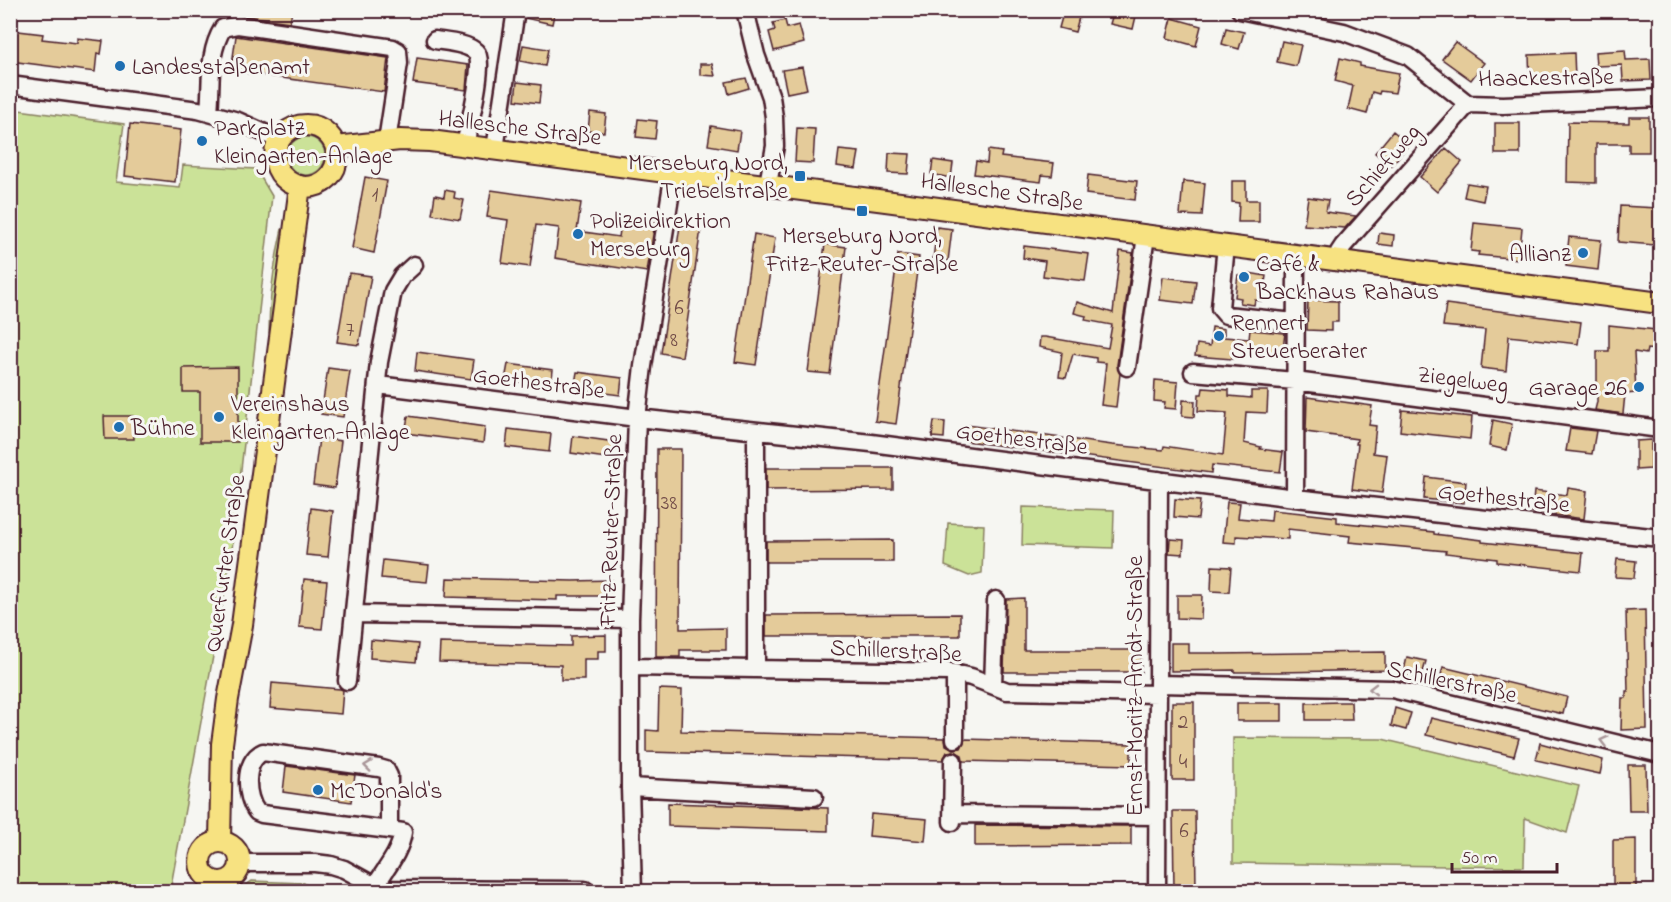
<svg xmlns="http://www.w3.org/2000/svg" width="1671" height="902" font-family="'Indie Flower',sans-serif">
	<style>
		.green { fill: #cbe298; stroke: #8a8062; stroke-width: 1.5 }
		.building { fill: #e4cb9a; stroke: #4a1f2b; stroke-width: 1.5 }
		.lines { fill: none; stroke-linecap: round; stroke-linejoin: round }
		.minor-casing { stroke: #4a1f2b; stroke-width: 21 }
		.major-casing { stroke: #4a1f2b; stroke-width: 24 }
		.minor { stroke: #f6f6f2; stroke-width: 16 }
		.major { stroke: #f7e281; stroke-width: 20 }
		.oneway { stroke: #a99598 }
		.poi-dot { fill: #1f6fb2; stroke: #f6f6f2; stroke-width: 2 }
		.labels { text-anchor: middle; stroke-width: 6; stroke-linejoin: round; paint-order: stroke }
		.number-label { font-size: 21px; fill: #704a47 }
		.poi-label { font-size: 24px; fill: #4a1f2b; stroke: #f6f6f2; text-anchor: start }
		.street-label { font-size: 24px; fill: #4a1f2b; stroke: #f6f6f2 }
	</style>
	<rect width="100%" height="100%" fill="#f6f6f2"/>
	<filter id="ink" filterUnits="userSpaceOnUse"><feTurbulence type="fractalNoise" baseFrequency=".0167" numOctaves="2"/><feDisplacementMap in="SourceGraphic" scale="12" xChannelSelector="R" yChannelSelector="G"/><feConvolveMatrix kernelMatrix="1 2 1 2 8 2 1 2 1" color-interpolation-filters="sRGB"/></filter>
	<g filter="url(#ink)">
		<path class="green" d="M11,109l113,15 -8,58 64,6 3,-23 73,4 16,27 -41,362 -61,333 -159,1z
			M287 156a19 19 0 1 1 38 0a19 19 0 1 1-38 0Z
			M282,229l2,10 -12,95 -3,-1c0,-35 5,-69 13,-104z
			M1023,507l91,3 -1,38 -91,-3z
			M948,523l36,2 -2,48 -13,3 -24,-10z
			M1233,738l149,1 197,47 -12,47 -42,-15 -1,49 -291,-4z
			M252,881l52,2 7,6v2h-75z"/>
		<path class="building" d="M240,10h52l-2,12 -51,-7z
			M526,10h29l-3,14 -27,-6z
			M1064,10h17l-6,22 -16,-4z
			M1114,10l23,2 -4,17 -23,-5z
			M1172,18l29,8 -5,20 -29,-8z
			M785,20l2,8 12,-3 5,18 -30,8 -5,-19 6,-2 -2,-7z
			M1226,28l18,4 -5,17 -17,-5z
			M10,30l33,4 -1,5 35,4v-5l26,3 -2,13 -4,-1 -2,19 -85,-11z
			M236,36l152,22 -4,34 -153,-21z
			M1282,41l19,4 -5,21 -19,-4z
			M1455,42l29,21 -13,17 -29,-21z
			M523,45l25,4 -3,17 -25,-5z
			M1625,50l1,10 24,-1 1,21 -28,1 -1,-16 -26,1 -1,-14z
			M1574,53l1,26 -45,2 -1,-26z
			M417,58l51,7 -2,25 -53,-7z
			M1340,58l20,5v3l39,7 -4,20 -15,-2 -1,3 -7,-2 -5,22 -19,-5 5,-23 -18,-5z
			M700,64h12l3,12 -15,-1z
			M802,67l5,22 -20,4 -5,-23z
			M746,78l3,10 -20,6 -3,-12z
			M517,82l24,3 -2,18 -24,-3z
			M590,112l16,2 -2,18 -16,-1z
			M1629,117h20v35h-20v-8h-33v39l-29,-1 1,-60 61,1z
			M638,119l19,2 -2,18 -19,-2z
			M1495,123h25v31h-25z
			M130,124l51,6 -6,52 -50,-6z
			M711,126l29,5 -3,19 -29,-5z
			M797,128l18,1 -2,34 -18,-1z
			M1393,131l16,13 -18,22 -16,-13z
			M1446,148l16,14 -25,30 -17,-15z
			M839,150l20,2 -3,17 -19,-3z
			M988,150l14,2 -1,5 53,6 -2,13 -10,-1 -1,7 -67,-8 2,-13 11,2z
			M889,153l21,1 -2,20 -20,-1z
			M933,160l20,3 -2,15 -20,-4z
			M1088,175l49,6 -2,19 -49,-6z
			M365,177l22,4 -13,72 -22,-5z
			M1183,181l22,2 -3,33 -22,-1z
			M1232,181h14v19h13v22h-21l1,-19 -7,-1z
			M1467,183l19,3 -3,15 -19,-4z
			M445,190l10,2 -1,6 10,2 -4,19 -28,-5 3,-19 9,2z
			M491,190l90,13 -4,28 42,6 3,-20 33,5 -8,50 -92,-14 4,-30 -23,-3 -6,42 -28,-4 6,-43 -21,-3z
			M1308,197l20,3 -2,12 30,4 -11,12 -41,-3z
			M1620,206l38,2 -3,37 -37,-3z
			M1474,223l48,5 -3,31 -41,-4 1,-3 -8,-1z
			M680,226l21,3 -19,128 -21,-4z
			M937,227l15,2 -4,32 -15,-2z
			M1379,233l15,2 -1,11 -15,-2z
			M754,234l21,4 -19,127 -21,-3z
			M1569,237l32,3 -3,30 -32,-4z
			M825,244l21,3 -16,127 -22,-2z
			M1024,246l65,8 -4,27 -42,-5 2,-15 -22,-3z
			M1120,251l13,2 -16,112 3,9 -4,33 -15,-2 5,-42 -10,-1v-4l-23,-4 -7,24 -7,-1 3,-25 -23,-5 1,-10h5l63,11 4,-23 -27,-5 1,-4 -12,-3 3,-11 36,11z
			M898,254l21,3 -23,167 -21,-3z
			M349,273l22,3 -12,69 -22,-3z
			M1249,273l17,3 -4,25 -7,-1 -1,5 -14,-2 1,-5 -6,-1 3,-22 10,2z
			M1163,277l33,4 -3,23 -33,-4z
			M1308,300l30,1v21h-7v9l-24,-1z
			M1446,304l135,18 -3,22 -69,-8 -3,35 -25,-3 4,-38 -42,-4z
			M1609,325l47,5v20l-9,-1 -1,5 -12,-2 2,41 -11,1 -2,20 -28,-4 2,-8v-51h12z
			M1212,327l12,2v8l25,2 1,-9 35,3 -3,23 -50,-5v8l-37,-3 2,-12 13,2z
			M417,352l57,8 -3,19 -56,-8z
			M508,364l45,6 -2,17 -46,-7z
			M238,367v75h-38v-50h-17v-24z
			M328,368l22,3 -7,46 -22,-3z
			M577,372l45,6 -2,17 -46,-6z
			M1155,380l23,2 -2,27 -12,-1 1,-6 -11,-1z
			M1203,388l26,2v6l22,2v-7h17l-1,22 -21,-1 -2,31 17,4 -1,2 23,3 -3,20 -68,-7 -1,8 -245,-32 1,-16 145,20 51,5 1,-4 59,9 4,-42 -29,-2 1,-17h3z
			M1307,397l65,9 -3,19 7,1 -3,27 14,2 -5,38 -30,-4 6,-45h-2l1,-5 -51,-7z
			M1183,400l12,1 -1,16 -12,-1z
			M1402,410l70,7 -2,22 -70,-8z
			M104,416h29l1,23h-29z
			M408,416l77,11 -2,16 -78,-10z
			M1493,420l19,4 -5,26 -18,-4z
			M934,421l11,1 -1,16 -12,-1z
			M1570,428l26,3 -4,23 -26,-3z
			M508,429l43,5 -2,18 -43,-5z
			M573,436l42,6 -2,17 -42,-6z
			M319,438l22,3 -6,47 -22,-3z
			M1651,440v29l-15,1v-29z
			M657,449h24l-1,180 46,-1v22h-46v7h-24z
			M766,468h127v21l-127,1z
			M1426,477l40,5 -2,21 -40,-4z
			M1568,488l19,3 -3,28 -52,-7 2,-21 33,4z
			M1175,499l25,2 -2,18 -24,-2z
			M1227,502l13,1 -2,15 33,3 1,-11 30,3 35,4v5l97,10v2l48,6v2l101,11 -2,18 -84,-9v-3l-52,-6 1,-2 -97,-9 1,-6 -62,-7v10l-52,-3v7l-13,-1z
			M311,508l22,3 -5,46 -22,-2z
			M1170,539l14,1 -1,14 -14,-1z
			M893,540v22h-127v-21z
			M1617,559l19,2 -2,17 -19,-1z
			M383,560l46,5 -2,17 -46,-4z
			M1212,566l19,1 -2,25 -18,-1z
			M447,578l126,3 39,-1v16h-55v4l-111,-3z
			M304,579l23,2 -5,48 -23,-2z
			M1177,595h25l-1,24 -24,-1z
			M1024,598v52h117v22h-137l2,-73z
			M1645,610l2,119 -26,1 1,-32h4v-7h2l-2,-80z
			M960,614v22h-194v-21z
			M606,635v16h-8v8h-14v21h-23v-15l-122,-3 1,-19 131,3v-10z
			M371,640l47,4 -2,18 -46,-4z
			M1171,643h18v10h27v1l169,-2v18l-106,2h-44v-2l-64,1z
			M1407,657l19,4 -5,18 -18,-4z
			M1443,667l124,30 -4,17 -111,-26 1,-2 -14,-3z
			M272,683l68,6 3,1 -2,24 -71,-6z
			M659,689l23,1 -1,41 264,7 1,7 8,4 7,-1 4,-9 166,5v21l-168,-4 -1,-6 -8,-4 -7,1 -4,8 -297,-8v-22l12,1z
			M1172,702h22v78h-22z
			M1340,702h11l1,18h-46v-17z
			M1237,703h45v18h-45z
			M1395,708l16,5 -5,17 -15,-4z
			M1431,718l88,20 -5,18 -88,-21z
			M1540,743l63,17 -3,14 -64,-14z
			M1628,765h18l1,46h-18z
			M286,766l69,9 -4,27 -68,-10z
			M668,803l160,5v23l-160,-5z
			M1173,811h22l1,80h-22z
			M871,814l56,5 -2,22 -56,-5z
			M975,825l156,1v19l-156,1z
			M1636,839v52h-23v-51z"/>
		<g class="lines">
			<defs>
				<path id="minor" d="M745,10l11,45 15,42 3,20 1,29 -7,38
					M1240,10l104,22 64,24 60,48 35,1 157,-7
					M435,40c12,2 32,3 41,12 10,9 -8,78 -11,93
					M10,85l188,25 40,11 42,19
					M209,112c3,-29 -2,-58 14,-84l15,-3 155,23 5,3 1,12 -12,78
					M495,149l21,-139
					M1226,245l-6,63 6,7 69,7
					M1337,260l2,-8 4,-6 125,-142
					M1127,367l19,-131
					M1193,372l102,9 365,48
					M378,385l259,33 234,25 424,55 365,40
					M1295,498l1,-243
					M354,614l276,5
					M630,667l319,5 22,5 36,14 151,3
					M756,669v-238
					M955,673v66
					M347,681l32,-319 14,-71 9,-15 12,-11
					M1158,684l234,5 268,65
					M993,685l3,-85
					M630,787l184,10
					M953,814l204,2
					M952,822l1,-61
					M241,863h74l16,2 13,4 31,17 17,3 193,1v2
					M375,892v-6c11,-18 25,-33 28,-54l-14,-2 -127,-16 -5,-2c-12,-15 -14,-51 6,-60l116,16 7,2 3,6v54
					M633,892l-3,-105v-168l7,-201 6,-52 31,-194
					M1157,892l2,-412"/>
				<path id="major" d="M275 156a31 31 0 1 1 62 0a31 31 0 1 1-62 0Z
					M336,147l64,-7 30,1 1230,162
					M220,841l2,-97 6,-45 14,-74 58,-439
					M200 862a20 20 0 1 1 40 0a20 20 0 1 1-40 0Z"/>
			</defs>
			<use href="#minor" class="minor-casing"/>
			<use href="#major" class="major-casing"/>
			<use href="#minor" class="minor"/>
			<use href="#major" class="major"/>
		</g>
		<defs><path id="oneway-chevron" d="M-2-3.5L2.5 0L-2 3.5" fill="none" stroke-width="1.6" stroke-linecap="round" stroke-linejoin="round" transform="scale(1.5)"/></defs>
		<g class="oneway">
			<use href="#oneway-chevron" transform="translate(1373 689) rotate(-179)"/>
			<use href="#oneway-chevron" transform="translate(1604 741) rotate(-166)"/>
			<use href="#oneway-chevron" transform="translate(368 766) rotate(-173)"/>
		</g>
	</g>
	<g class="poi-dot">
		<circle cx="120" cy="66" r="6"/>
		<circle cx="202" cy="141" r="6"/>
		<rect x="794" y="170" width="12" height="12" rx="3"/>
		<rect x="856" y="205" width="12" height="12" rx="3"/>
		<circle cx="578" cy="234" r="6"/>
		<circle cx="1583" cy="253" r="6"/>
		<circle cx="1244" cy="277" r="6"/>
		<circle cx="1219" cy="336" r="6"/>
		<circle cx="1639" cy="387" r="6"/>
		<circle cx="219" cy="417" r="6"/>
		<circle cx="119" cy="427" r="6"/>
		<circle cx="318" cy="790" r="6"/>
	</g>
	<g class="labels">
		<g class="number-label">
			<text x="375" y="201">1</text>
			<text x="679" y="314">6</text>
			<text x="350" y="336">7</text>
			<text x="674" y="346">8</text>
			<text x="669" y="509">38</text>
			<text x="1183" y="728">2</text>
			<text x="1183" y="768">4</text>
			<text x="1184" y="837">6</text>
		</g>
		<g class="poi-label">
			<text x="132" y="74">Landesstaßenamt</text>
			<text x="214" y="135">Parkplatz<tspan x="214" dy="28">Kleingarten-Anlage</tspan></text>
			<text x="788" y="170" text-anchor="end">Merseburg Nord,<tspan x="788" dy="28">Triebelstraße</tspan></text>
			<text x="590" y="228">Polizeidirektion<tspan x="590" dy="28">Merseburg</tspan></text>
			<text x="862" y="243" text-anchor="middle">Merseburg Nord,<tspan x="862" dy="28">Fritz-Reuter-Straße</tspan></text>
			<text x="1571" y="261" text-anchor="end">Allianz</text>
			<text x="1256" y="271">Café &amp;<tspan x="1256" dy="28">Backhaus Rahaus</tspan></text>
			<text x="1231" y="330">Rennert<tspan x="1231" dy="28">Steuerberater</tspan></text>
			<text x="1627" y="395" text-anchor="end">Garage 26</text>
			<text x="231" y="411">Vereinshaus<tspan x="231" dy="28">Kleingarten-Anlage</tspan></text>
			<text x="131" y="435">Bühne</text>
			<text x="330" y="798">McDonald's</text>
		</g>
		<g class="street-label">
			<text transform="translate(1546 77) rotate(-1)" y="8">Haackestraße</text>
			<text transform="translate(520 127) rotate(7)" y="8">Hallesche Straße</text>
			<text transform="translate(1382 165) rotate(-49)" y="8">Schiefweg</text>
			<text transform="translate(1002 191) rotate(8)" y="8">Hallesche Straße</text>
			<text transform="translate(1463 379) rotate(7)" y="8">Ziegelweg</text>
			<text transform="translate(539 382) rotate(7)" y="8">Goethestraße</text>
			<text transform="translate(1022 438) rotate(7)" y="8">Goethestraße</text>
			<text transform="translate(1504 497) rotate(6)" y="8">Goethestraße</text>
			<text transform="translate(610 530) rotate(-88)" y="8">Fritz-Reuter-Straße</text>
			<text transform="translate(224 563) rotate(-82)" y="8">Querfurter Straße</text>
			<text transform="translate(896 650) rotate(3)" y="8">Schillerstraße</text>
			<text transform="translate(1452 681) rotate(12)" y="8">Schillerstraße</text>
			<text transform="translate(1134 686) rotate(-90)" y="8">Ernst-Moritz-Arndt-Straße</text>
		</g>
	</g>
	<rect width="1671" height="902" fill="none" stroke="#f6f6f2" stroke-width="36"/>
	<rect x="18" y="18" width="1635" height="866" fill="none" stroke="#4a1f2b" stroke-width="2" filter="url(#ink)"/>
	<path d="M1452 863v9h105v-9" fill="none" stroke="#4a1f2b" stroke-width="3"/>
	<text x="1461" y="863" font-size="18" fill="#4a1f2b" stroke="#f6f6f2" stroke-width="4.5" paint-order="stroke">50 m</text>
</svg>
